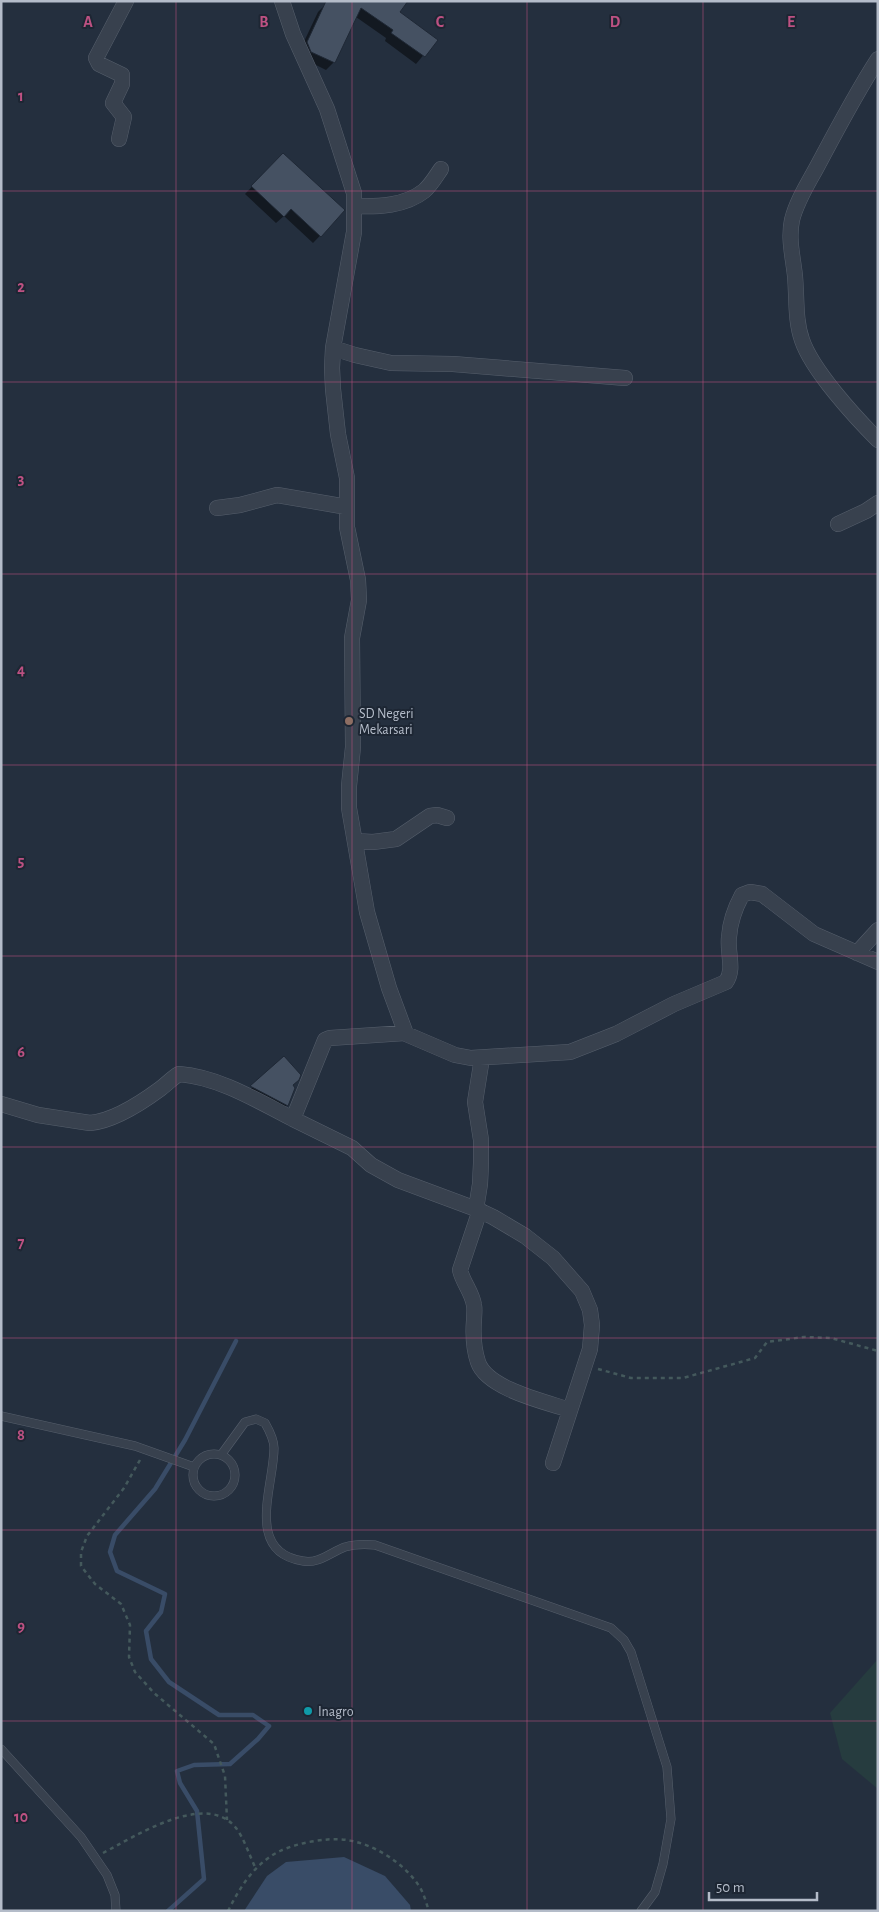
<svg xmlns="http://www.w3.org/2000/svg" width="879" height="1912" font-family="'Alegreya Sans',sans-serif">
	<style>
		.green { fill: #263c3f }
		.water { fill: #394c67 }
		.shadow { fill: #0007 }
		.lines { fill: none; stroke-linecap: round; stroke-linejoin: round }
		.stream { stroke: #394c67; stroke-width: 4.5 }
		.building { fill: #455162; stroke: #1f2835 }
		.service-casing { stroke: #565f6c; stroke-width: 9 }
		.minor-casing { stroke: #565f6c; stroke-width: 16 }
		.path { stroke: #44595c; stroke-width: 2.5; stroke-dasharray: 4 4; stroke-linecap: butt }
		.service { stroke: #38414e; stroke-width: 8 }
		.minor { stroke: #38414e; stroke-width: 15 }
		.grid { fill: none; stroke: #bd5182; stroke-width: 1; stroke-opacity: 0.55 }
		.education-dot { fill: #8d6e63; stroke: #1d2633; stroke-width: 2 }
		.culture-dot { fill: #0f9aa8; stroke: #1d2633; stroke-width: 2 }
		.labels { text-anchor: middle; stroke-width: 4; stroke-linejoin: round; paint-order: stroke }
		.poi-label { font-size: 14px; fill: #b4bcc9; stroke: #1d2633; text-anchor: start }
		.grid-label { font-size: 16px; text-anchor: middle; font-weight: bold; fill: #bd5182; stroke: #1d2633; stroke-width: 4; stroke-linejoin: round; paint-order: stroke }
	</style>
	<rect width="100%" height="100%" fill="#242f3e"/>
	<path class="green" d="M878,1659v130l-36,-30 -12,-46z"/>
	<path class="water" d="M344,1857l41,19 25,29 1,6h-167l23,-35 19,-14z"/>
	<path class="shadow" d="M340,1l59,12 37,27 -20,24 -31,-23 1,-3 -30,-21 -22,45 -8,8 -22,-11 -4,-9 18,-38 8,-8z
		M283,154l60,58 -30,31 -29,-27 -8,7 -31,-29z
		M284,1058l8,27 -5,20 -7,7 -35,-18z"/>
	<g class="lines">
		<path class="stream" d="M168,1911l36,-32 -7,-68 -17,-28 -3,-12 17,-6 36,-1 28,-25 11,-13 -16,-11h-34l-50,-33 -18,-23 -5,-28 15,-19 4,-18 -48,-23 -7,-19 5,-17 40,-46 30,-49 51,-99"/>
	</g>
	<path class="building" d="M326,1h82l-8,11 38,28 -13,17 -34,-24 2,-3 -32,-22 -26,55 -24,-11 -4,-10z
		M283,153l62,57 -24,27 -30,-28 -7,8 -33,-31z
		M284,1056l17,19 -2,5 -6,5 2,3 -7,18 -38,-20z"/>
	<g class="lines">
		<defs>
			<path id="service" d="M1,1416l134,30 59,21
				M193 1475a21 21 0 1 1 42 0a21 21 0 1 1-42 0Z
				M221,1455l24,-33 11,-3 9,4c4,7 9,16 9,25 0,38 -30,104 29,113 16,3 28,-9 42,-14 10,-3 20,-3 30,-2l236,83 13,12 7,12 36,115 4,52 -8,45 -8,28 -14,19
				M1,1749l80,88 26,38 8,20 1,16"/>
			<path id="minor" d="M282,1l11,33 34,75 27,84v39l-21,116 -1,20 1,21 5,45 9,44v49l11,53 1,20 -7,38 1,109 -4,39v22l18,104 22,76 17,46 49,21 16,3 99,-6 46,-18 58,-30 52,-22c9,-13 1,-29 3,-45 1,-15 6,-29 13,-42l8,-3 12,2 52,40 64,28
				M878,59c-22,34 -41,70 -60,106 -9,17 -21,35 -26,55 -4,19 1,37 3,56 2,22 0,44 7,64 10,30 53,77 76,100
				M119,139l5,-22 -11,-14 9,-19v-9l-23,-11 -3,-6 30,-57
				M355,206c23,1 50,0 69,-15 7,-6 12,-15 17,-22
				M333,348l22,7 36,8 62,1 172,14
				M217,508l23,-3 37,-10 70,12
				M838,524l28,-13 12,-8
				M355,841l18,1 23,-3 34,-23 7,-1 10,3
				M857,953l21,-23
				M1,1104l37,11 52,8c24,-2 51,-20 70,-34 7,-5 12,-11 19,-15 40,3 79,27 114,45l32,-79 5,-2 75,-5
				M293,1119l59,29 19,17 27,15 78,29 17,8 32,19 28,22 29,33 8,19 2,15 -2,24 -37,114
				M476,1209l4,-25 1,-21v-23l-6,-38 7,-44
				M480,1210l-20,60c3,13 12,22 14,35 1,5 0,10 0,15 -1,13 0,30 4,42 9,27 68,40 92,48"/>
		</defs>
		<use href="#service" class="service-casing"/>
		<use href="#minor" class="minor-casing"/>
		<path class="path" d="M598,1369l33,9h52l72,-20 12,-16 37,-5 27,1 47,13
			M140,1460l-16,28 -37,48 -6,16v14l14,18 26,20 9,21 -1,32 6,15 19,21 60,51 11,32 2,44
			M103,1853c31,-16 103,-63 133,-25 8,10 14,29 20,41
			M228,1911c12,-24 27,-48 52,-60 17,-8 47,-14 67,-11 27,4 57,23 72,46 5,7 7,17 10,25"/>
		<use href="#service" class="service"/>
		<use href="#minor" class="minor"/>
	</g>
	<path class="grid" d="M176,1v1910M352,1v1910M527,1v1910M703,1v1910M1,191h877M1,382h877M1,574h877M1,765h877M1,956h877M1,1147h877M1,1338h877M1,1530h877M1,1721h877"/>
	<circle class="education-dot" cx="349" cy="721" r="5"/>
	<circle class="culture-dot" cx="308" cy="1711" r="5"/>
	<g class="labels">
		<g class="poi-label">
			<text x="359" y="718">SD Negeri<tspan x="359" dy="16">Mekarsari</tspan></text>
			<text x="318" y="1716">Inagro</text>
		</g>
	</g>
	<g class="grid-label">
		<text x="88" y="27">A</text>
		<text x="264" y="27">B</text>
		<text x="440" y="27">C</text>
		<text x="615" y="27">D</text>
		<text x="791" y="27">E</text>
		<text x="21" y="101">1</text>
		<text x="21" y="292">2</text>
		<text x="21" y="484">3</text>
		<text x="21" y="675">4</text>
		<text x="21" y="866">5</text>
		<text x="21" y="1057">6</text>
		<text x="21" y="1248">7</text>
		<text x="21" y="1440">8</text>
		<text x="21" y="1631">9</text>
		<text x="21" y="1822">10</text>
	</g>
	<rect width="879" height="1912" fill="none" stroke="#b4bcc9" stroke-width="5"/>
	<path d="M709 1892v8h108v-8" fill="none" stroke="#b4bcc9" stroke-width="2.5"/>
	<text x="716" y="1892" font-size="15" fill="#b4bcc9" stroke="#1d2633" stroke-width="4" paint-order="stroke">50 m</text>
</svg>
